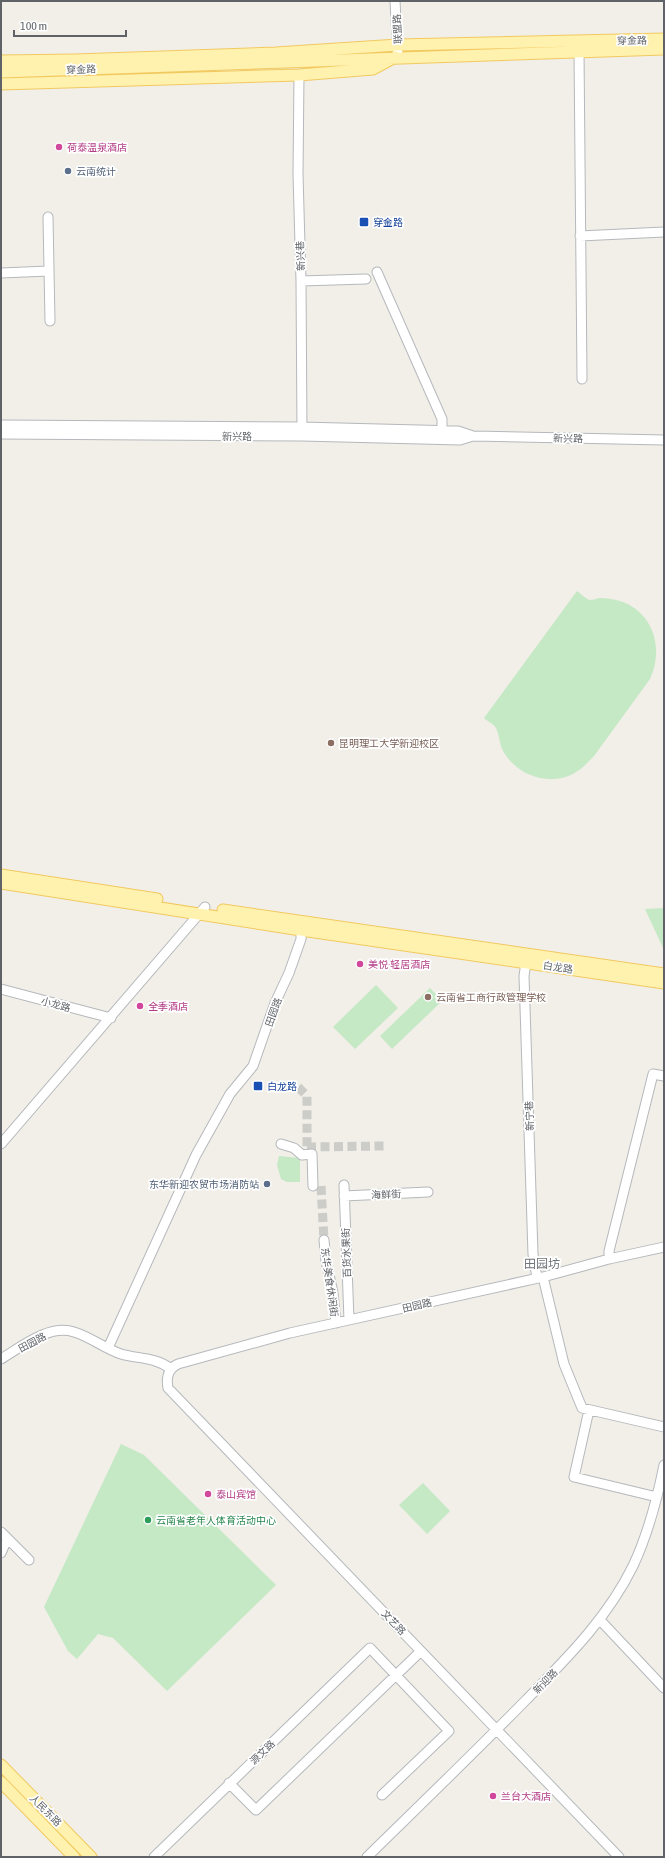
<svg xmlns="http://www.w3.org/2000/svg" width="665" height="1858" font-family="'Asap Condensed','Noto Sans SC',sans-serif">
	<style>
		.green { fill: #c5e8c5 }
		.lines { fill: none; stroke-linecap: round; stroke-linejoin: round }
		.minor-tunnel { stroke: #ccccc8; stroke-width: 9; stroke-dasharray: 9 4.5; stroke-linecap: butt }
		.minor-casing { stroke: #b5b8bc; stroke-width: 11 }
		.major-casing { stroke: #f2c960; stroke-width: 13 }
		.minor { stroke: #fff; stroke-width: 9 }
		.major { stroke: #fff2af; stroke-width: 11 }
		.hotel-dot { fill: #d1479c; stroke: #fff; stroke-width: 1.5 }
		.service-dot { fill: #5c6f8a; stroke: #fff; stroke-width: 1.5 }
		.transit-dot { fill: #1a4fb4; stroke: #fff; stroke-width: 1.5 }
		.education-dot { fill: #8d6e63; stroke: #fff; stroke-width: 1.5 }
		.leisure-dot { fill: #2e9e5b; stroke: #fff; stroke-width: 1.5 }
		.labels { text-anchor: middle; stroke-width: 3.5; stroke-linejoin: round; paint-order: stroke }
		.street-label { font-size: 10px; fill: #5f6368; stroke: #fff }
		.hotel-label { font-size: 10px; fill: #b23c85; stroke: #fff; text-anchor: start }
		.service-label { font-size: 10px; fill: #4e5e75; stroke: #fff; text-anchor: start }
		.transit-label { font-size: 10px; fill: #164399; stroke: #fff; text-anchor: start }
		.education-label { font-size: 10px; fill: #785e54; stroke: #fff; text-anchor: start }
		.leisure-label { font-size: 10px; fill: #27864d; stroke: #fff; text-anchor: start }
		.quarter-label { font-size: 12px; fill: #70757a; stroke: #fff }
	</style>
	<rect width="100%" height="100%" fill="#f1efe8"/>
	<path class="green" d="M577,591c3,2 9,8 13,9 2,0 6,-1 9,-2 7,0 14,1 21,3 34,11 44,48 30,78l-56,77c-6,6 -13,14 -21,18 -24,12 -54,2 -68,-20 -6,-8 -5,-18 -9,-26 -2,-4 -9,-7 -12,-10z
		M664,908v42l-19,-41z
		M376,985l22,23 -43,41 -22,-22z
		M430,988l12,13 -50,48 -12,-13z
		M279,1156l21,2v24h-13l-6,-3 -4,-14z
		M121,1444l23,11 132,130 -109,106 -54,-53 -15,-4 -21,25 -9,-8 -24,-44z
		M423,1483l27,28 -23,23 -28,-29z"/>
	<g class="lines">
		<path class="minor-tunnel" d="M298,1087l9,9v57
			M307,1147l77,-1
			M321,1186l3,54"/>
		<defs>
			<path id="minor" d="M395,1l3,55
				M579,51l3,328
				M299,75l-1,99 3,107 1,152
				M48,217l2,104
				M580,236l84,-4
				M377,272l65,147v12
				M1,273l48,-2
				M301,281l65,-2
				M1,425l300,2 157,4 15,5 191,4
				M1,434l301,2 158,4 13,-4
				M527,956l-3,20 9,278 4,24
				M1,989l110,29
				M1,1144l204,-237
				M281,1144l13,4 8,7 10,-1 1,32
				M344,1185l5,135
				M344,1196l84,-4
				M324,1240l2,21 7,32 3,30
				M609,1259v-8l44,-177 11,2
				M543,1277l21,87 18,44 82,19
				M108,1348l88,-193 34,-61 23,-28 22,-63 14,-30 12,-34v-9
				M1,1359c20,-12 48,-35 73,-27 17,5 31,17 47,22 17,5 35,3 50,15
				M589,1410l-15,67 83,20
				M1,1532l28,28
				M1,1553l6,-14
				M600,1620l64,68
				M229,1783l27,27 165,-159
				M154,1857l216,-209 79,83 -67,64
				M367,1857c53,-52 107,-104 159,-157 40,-41 81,-81 107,-134 15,-32 24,-66 31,-101
				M619,1857l-451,-469c-2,-11 0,-19 10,-24l112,-31 253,-56 66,-18 55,-12"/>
			<path id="major" d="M1,61l74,-1 201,-7 122,-8 266,-6
				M1,72c221,-7 442,-17 663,-23
				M1,84l298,-9 74,-6 22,-12
				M1,875l156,24
				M1,883l300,47 363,53
				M223,910l441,64
				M1,1765l90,92
				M1,1782l73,75"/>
		</defs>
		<use href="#minor" class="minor-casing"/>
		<use href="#major" class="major-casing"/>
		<use href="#minor" class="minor"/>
		<use href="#major" class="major"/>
	</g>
	<g class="hotel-dot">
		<circle cx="59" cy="147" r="4"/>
		<circle cx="360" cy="964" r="4"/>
		<circle cx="140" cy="1006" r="4"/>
		<circle cx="208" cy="1494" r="4"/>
		<circle cx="493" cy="1796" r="4"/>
	</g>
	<g class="service-dot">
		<circle cx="68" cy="171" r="4"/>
		<circle cx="267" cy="1184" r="4"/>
	</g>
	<g class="transit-dot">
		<rect x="359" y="217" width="10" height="10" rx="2"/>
		<rect x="253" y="1081" width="10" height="10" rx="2"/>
	</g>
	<g class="education-dot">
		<circle cx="331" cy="743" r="4"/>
		<circle cx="428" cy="997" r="4"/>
	</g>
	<circle class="leisure-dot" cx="148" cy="1520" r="4"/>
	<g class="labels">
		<g class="street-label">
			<text transform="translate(397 29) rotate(-93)" y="4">联盟路</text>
			<text transform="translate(632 40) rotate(-1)" y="4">穿金路</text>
			<text transform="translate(81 69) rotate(-2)" y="4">穿金路</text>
			<text transform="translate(300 256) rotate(-92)" y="4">新兴巷</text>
			<text x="237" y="440">新兴路</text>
			<text transform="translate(568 438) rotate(1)" y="4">新兴路</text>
			<text transform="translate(558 967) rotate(8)" y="4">白龙路</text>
			<text transform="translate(56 1004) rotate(15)" y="4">小龙路</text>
			<text transform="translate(273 1012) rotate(-70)" y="4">田园路</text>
			<text transform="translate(529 1116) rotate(-92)" y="4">新宁巷</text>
			<text transform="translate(386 1194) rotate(-2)" y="4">海鲜街</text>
			<text transform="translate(346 1253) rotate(-92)" y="4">百货水果街</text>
			<text transform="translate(330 1282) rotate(82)" y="4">东华美食休闲街</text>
			<text transform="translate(417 1305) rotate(-13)" y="4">田园路</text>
			<text transform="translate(32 1342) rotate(-28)" y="4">田园路</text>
			<text transform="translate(394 1622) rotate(46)" y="4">文艺路</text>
			<text transform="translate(545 1681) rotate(-46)" y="4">新迎路</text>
			<text transform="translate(262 1752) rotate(-44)" y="4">源文路</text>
			<text transform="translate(46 1810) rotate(45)" y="4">人民东路</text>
		</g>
		<g class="hotel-label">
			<text x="67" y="151">荷泰温泉酒店</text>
			<text x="368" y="968">美悦·轻居酒店</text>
			<text x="148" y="1010">全季酒店</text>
			<text x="216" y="1498">泰山宾馆</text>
			<text x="501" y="1800">兰台大酒店</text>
		</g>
		<g class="service-label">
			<text x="76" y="175">云南统计</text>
			<text x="259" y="1188" text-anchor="end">东华新迎农贸市场消防站</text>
		</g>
		<g class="transit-label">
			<text x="373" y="226">穿金路</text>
			<text x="267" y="1090">白龙路</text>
		</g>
		<g class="education-label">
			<text x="339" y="747">昆明理工大学新迎校区</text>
			<text x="436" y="1001">云南省工商行政管理学校</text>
		</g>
		<g class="leisure-label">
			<text x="156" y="1524">云南省老年人体育活动中心</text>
		</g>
		<g class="quarter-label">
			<text x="542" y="1268">田园坊</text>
		</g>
	</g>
	<rect width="665" height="1858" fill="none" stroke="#5f6368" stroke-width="4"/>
	<path d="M14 30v6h112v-6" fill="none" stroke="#5f6368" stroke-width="2"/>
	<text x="20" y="30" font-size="12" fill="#5f6368" stroke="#ffffff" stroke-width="3" paint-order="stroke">100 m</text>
</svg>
